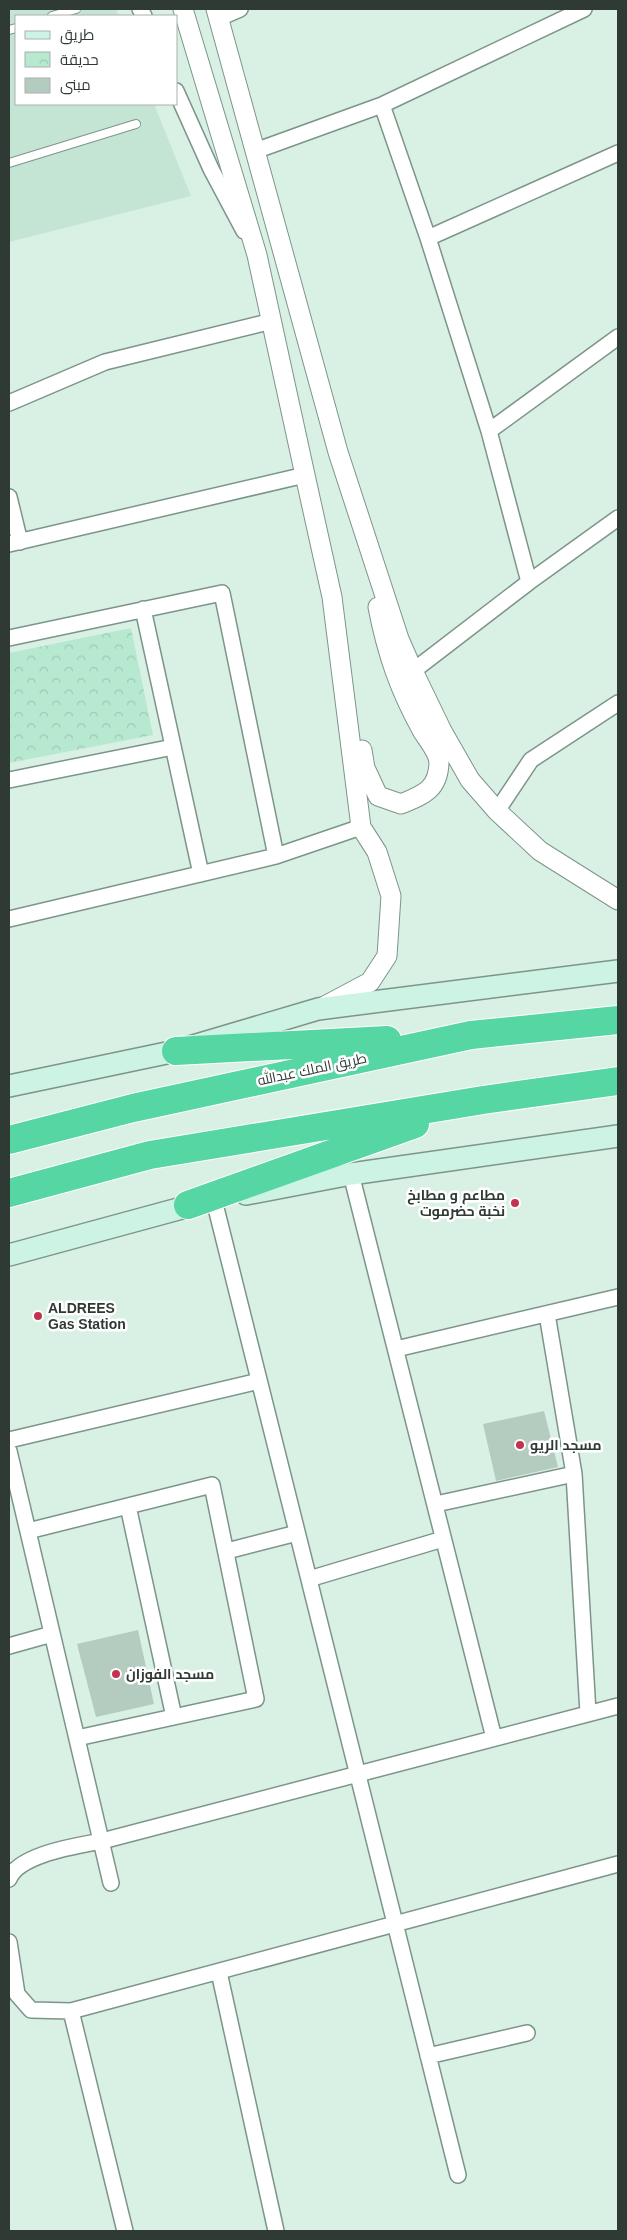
<svg xmlns="http://www.w3.org/2000/svg" width="627" height="2240" font-family="Helvetica,Cairo,sans-serif">
	<style>
		.built { fill: #c5e5d4 }
		.park { fill: url(#park-crowns) }
		.building { fill: #b3ccbf }
		.lines { fill: none; stroke-linecap: round; stroke-linejoin: round }
		.service-casing { stroke: #7d9589; stroke-width: 10 }
		.minor-casing { stroke: #7d9589; stroke-width: 18 }
		.tertiary-casing { stroke: #7d9589; stroke-width: 21 }
		.secondary-casing { stroke: #7d9589; stroke-width: 24 }
		.motorway-casing { stroke: #fff; stroke-width: 30 }
		.service { stroke: #fff; stroke-width: 8 }
		.minor { stroke: #fff; stroke-width: 15 }
		.tertiary { stroke: #fff; stroke-width: 19 }
		.secondary { stroke: #ccf3e3; stroke-width: 21 }
		.motorway { stroke: #56d6a2; stroke-width: 28 }
		.poi-dot { fill: #c33351; stroke: #fff; stroke-width: 2 }
		.labels { text-anchor: middle; stroke-width: 5; stroke-linejoin: round; paint-order: stroke }
		.street-label { font-size: 14px; fill: #303a35; stroke: #fff }
		.poi-label { font-size: 14px; font-weight: bold; fill: #303a35; stroke: #fff; text-anchor: start }
	</style>
	<defs>
		<pattern id="park-crowns" width="20" height="18" patternUnits="userSpaceOnUse" patternTransform="scale(1.25)"><rect width="20" height="18" fill="#b7e9d1"/><path d="M2 6a3 3 0 1 1 6 0M12 15a3 3 0 1 1 6 0" fill="none" stroke="#9ec9b4"/></pattern>
	</defs>
	<rect width="100%" height="100%" fill="#d8f1e4"/>
	<path class="built" d="M9,9h107l3,7h-103v88h138l37,92 -182,46z"/>
	<path class="park" d="M131,628l22,107 -144,28v-110z"/>
	<path class="building" d="M544,1411l14,56 -62,14 -13,-57z
		M138,1630l16,74 -58,13 -19,-73z"/>
	<g class="lines">
		<defs>
			<path id="service" d="M52,16l24,-7
				M9,30l7,-2
				M9,163l127,-39"/>
			<path id="minor" d="M140,9l4,7
				M219,18l21,-9
				M176,91l35,78 33,62
				M382,105l46,133 61,193 40,151
				M255,151l127,-46 202,-96
				M428,238l190,-85
				M9,403l96,-41 167,-41
				M489,431l129,-94
				M9,497l11,45
				M9,544l296,-69
				M143,609l58,265
				M9,638l213,-45 54,263
				M413,671l116,-89 89,-64
				M9,780l164,-33
				M497,811l34,-51 87,-57
				M9,919l267,-63 85,-29
				M351,1174l143,564
				M214,1200l244,975
				M547,1314l27,160 14,239
				M396,1349l222,-52
				M9,1440l250,-59
				M9,1451l102,432
				M436,1504l138,-30
				M128,1506l46,211
				M28,1531l184,-46 44,214 -179,39
				M227,1551l70,-18
				M309,1579l134,-40
				M9,1646l43,-12
				M9,1879c10,-25 68,-33 93,-38l516,-135
				M9,1942l8,52 14,16 40,1 547,-147
				M219,1972l57,259
				M71,2011l54,220
				M428,2056l99,-23"/>
			<path id="tertiary" d="M183,9l74,246 48,220 27,122 29,230 16,25 14,44 -4,60 -17,26 -47,25
				M216,9l122,443 61,187 14,32 29,60 28,49 27,31 43,40 78,49
				M362,750l3,18 13,28 23,8c22,-9 37,-14 38,-41 0,-10 -11,-23 -16,-31 -23,-41 -36,-78 -45,-125"/>
			<path id="secondary" d="M9,1086l167,-35 142,-42 300,-38
				M246,1194l105,-20 267,-38
				M9,1255l195,-53"/>
			<path id="motorway" d="M176,1051l211,-11
				M9,1140l124,-32 338,-73 147,-15
				M9,1193l141,-38 333,-55 135,-19
				M188,1205l227,-81"/>
		</defs>
		<use href="#service" class="service-casing"/>
		<use href="#minor" class="minor-casing"/>
		<use href="#tertiary" class="tertiary-casing"/>
		<use href="#secondary" class="secondary-casing"/>
		<use href="#motorway" class="motorway-casing"/>
		<use href="#service" class="service"/>
		<use href="#minor" class="minor"/>
		<use href="#tertiary" class="tertiary"/>
		<use href="#secondary" class="secondary"/>
		<use href="#motorway" class="motorway"/>
	</g>
	<g class="poi-dot">
		<circle cx="515" cy="1203" r="5"/>
		<circle cx="38" cy="1316" r="5"/>
		<circle cx="520" cy="1445" r="5"/>
		<circle cx="116" cy="1674" r="5"/>
	</g>
	<g class="labels">
		<g class="street-label">
			<text transform="translate(312 1069) rotate(-12)" y="5">طريق الملك عبدالله</text>
		</g>
		<g class="poi-label">
			<text x="505" y="1200" text-anchor="end">مطاعم و مطابخ<tspan x="505" dy="16">نخبة حضرموت</tspan></text>
			<text x="48" y="1313">ALDREES<tspan x="48" dy="16">Gas Station</tspan></text>
			<text x="530" y="1450">مسجد الريو</text>
			<text x="126" y="1679">مسجد الفوزان</text>
		</g>
	</g>
	<rect width="627" height="2240" fill="none" stroke="#303a35" stroke-width="20"/>
	<rect x="15" y="15" width="162" height="90" fill="#ffffff" stroke="#acb0ae"/>
	<rect x="25" y="31" width="25" height="8" fill="#ccf3e3" stroke="#acb0ae"/>
	<text x="60" y="40" font-size="15" fill="#303a35">طريق</text>
	<rect x="25" y="52" width="25" height="15" fill="url(#park-crowns)" stroke="#acb0ae"/>
	<text x="60" y="65" font-size="15" fill="#303a35">حديقة</text>
	<rect x="25" y="78" width="25" height="15" fill="#b3ccbf" stroke="#acb0ae"/>
	<text x="60" y="90" font-size="15" fill="#303a35">مبنى</text>
</svg>
